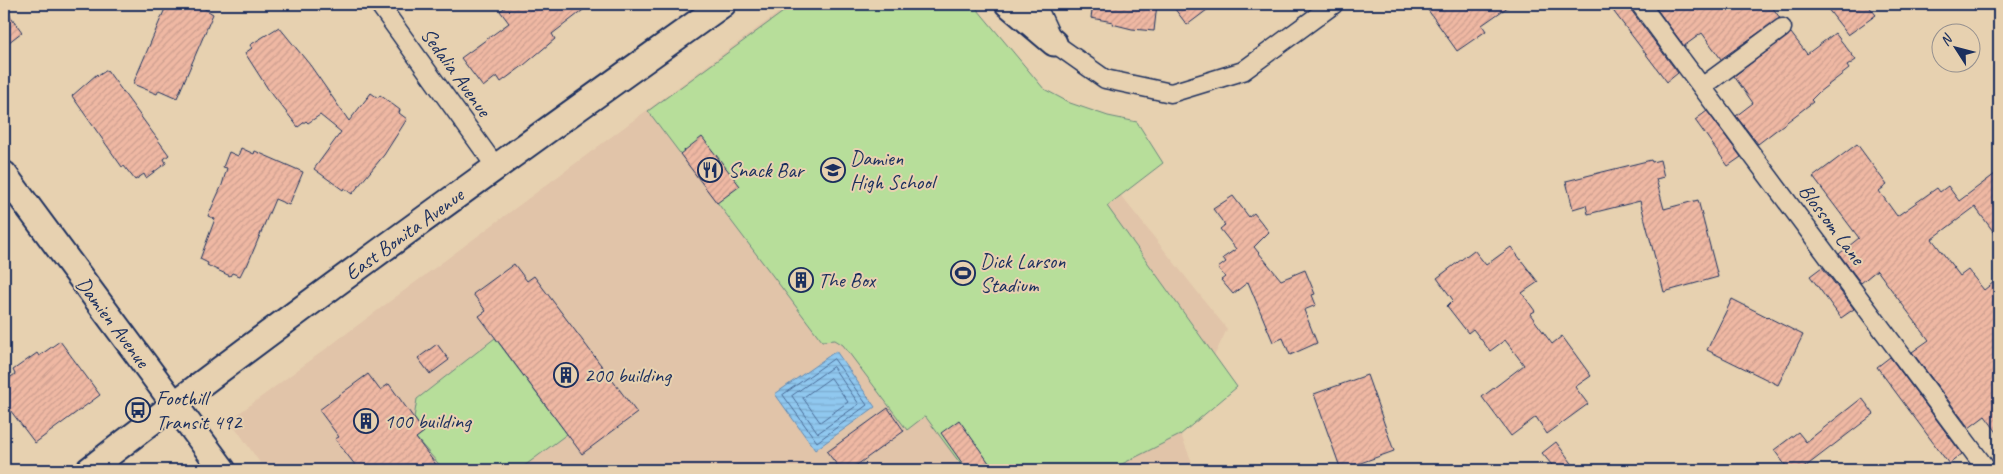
<svg xmlns="http://www.w3.org/2000/svg" width="2003" height="474" font-family="Caveat,sans-serif">
	<style>
		.built { fill: #e1c4a9 }
		.green { fill: #b7de9a; stroke: #69867c }
		.water { fill: url(#water-rules); stroke: #618bb5 }
		.lines { fill: none; stroke-linecap: round; stroke-linejoin: round }
		.shore { stroke: #4a6c98; stroke-width: 1 }
		.building { fill: url(#building-hatch); stroke: #1b2f5e }
		.street-casing { stroke: #1b2f5e; stroke-width: 21 }
		.secondary-casing { stroke: #1b2f5e; stroke-width: 29 }
		.street { stroke: #e7d1b0; stroke-width: 18 }
		.secondary { stroke: #e7d1b0; stroke-width: 25 }
		.labels { text-anchor: middle; stroke-width: 4; stroke-linejoin: round; paint-order: stroke }
		.street-label { font-size: 21px; fill: #1b2f5e; stroke: #e7d1b0 }
		.poi-label { font-size: 21px; fill: #1b2f5e; stroke: #e7d1b0; text-anchor: start }
	</style>
	<defs>
		<pattern id="water-rules" width="6" height="5" patternUnits="userSpaceOnUse" patternTransform="scale(1.25)"><rect width="6" height="5" fill="#90c8ef"/><path d="M0 2.5h6" fill="none" stroke="#7caccf"/></pattern>
		<pattern id="building-hatch" width="6" height="6" patternUnits="userSpaceOnUse" patternTransform="scale(1.25)"><rect width="6" height="6" fill="#efb8a3"/><path d="M-1 1l2-2M0 6l6-6M5 7l2-2" fill="none" stroke="#cc9e8f"/></pattern>
	</defs>
	<rect width="100%" height="100%" fill="#e7d1b0"/>
	<filter id="ink" filterUnits="userSpaceOnUse"><feTurbulence type="fractalNoise" baseFrequency=".02" numOctaves="2"/><feDisplacementMap in="SourceGraphic" scale="10" xChannelSelector="R" yChannelSelector="G"/><feConvolveMatrix kernelMatrix="1 2 1 2 8 2 1 2 1" color-interpolation-filters="sRGB"/></filter>
	<g filter="url(#ink)">
		<path class="built" d="M790,4h173l11,7 253,318 -48,101 16,40h-930l-35,-50z"/>
		<path class="green" d="M794,4h179l71,85 26,14 38,13 29,6 26,41 -56,43 130,181 -57,48 -70,35h-145l-40,-54 -18,14 -64,-85 -8,-5 -13,1 -174,-230z
			M495,338l72,96 -48,36h-75l-28,-32 8,-7 -10,-13 3,-19z"/>
		<path class="water" d="M836,351l39,56 -60,43 -40,-56z"/>
		<g class="lines">
			<path class="shore" d="M834,359l33,46 -50,37 -34,-47z
				M833,367l26,37 -41,29 -26,-37z
				M831,378l17,24 -28,20 -17,-24z"/>
		</g>
		<path class="building" d="M167,4h30l16,10 -36,84 -18,-8 -2,4 -24,-10z
			M510,4h81l-39,30 3,5 -31,26 -23,17 -4,-6 -14,11 -22,-29 48,-35 -9,-12z
			M1093,4h64l-3,27 -22,-2 -20,-5 1,-2 -22,-4z
			M1171,4h44l-28,21z
			M1437,4h75l-30,21 4,6 -29,20 -29,-41z
			M1608,4h22l1,6 47,63 -11,9z
			M1653,4h117l10,14 -59,41 -19,-26 -18,13z
			M1824,4h43l9,11 -28,20z
			M4,7l18,25 -18,14z
			M279,27l31,38 39,56 22,-28 7,5 2,-3 20,15 -1,3 8,6 -23,36 -32,39 -8,-6 -1,2 -29,-21 27,-37 -21,-17 -12,8 -2,-2 -8,6 -30,-38 -23,-36 7,-5 -2,-3z
			M1791,33l16,21 28,-21 21,27 -9,6 2,3 -30,23 -8,8 2,2 -55,42 -22,-28 17,-13 -19,-27z
			M107,70l62,85 -5,4 2,4 -20,15 -2,-4 -9,6 -11,-14 -2,1 -50,-71 25,-22 1,2z
			M1707,111l34,46 -13,9 -33,-46z
			M702,137l38,49 -23,17 -37,-49z
			M1857,144l30,41 -8,6 18,25 40,-28 3,4 8,-6 11,15 40,-30v68l-24,-32 -43,32 28,37 8,-6 16,20 15,-12v157l-14,-19 -16,12 -57,-76 17,-12 -33,-44 -19,-26 -16,13 -22,-29 20,-16 -46,-61z
			M241,148l13,6 1,-3 48,21 -14,33 -14,-6 -28,67h-2l-5,10 -8,-3 -2,3 -17,-8 -6,-3 1,-2 -8,-4 15,-40 -7,-3 14,-31 5,-17 -4,-1 6,-15 9,4z
			M1651,160l1,2 8,-2 4,17 -8,2 8,30 34,-9 20,77 -54,15 -24,-91 -52,13 -2,-9 -13,4 -7,-28z
			M1233,196l16,21 5,-4 15,19 -15,15 27,33 24,-10 10,24 -3,1 4,10 -12,5 13,33 -27,12 -7,-17 -10,4 -25,-60 -15,12 -12,-14 4,-3 -7,-9 8,-6 -3,-4 13,-9 -16,-20 5,-4 -12,-16z
			M1511,247l27,35 -16,11 13,18 -5,3 22,30 10,-8 29,40 -16,11 13,17 -41,30 -11,-17 -25,19 -29,-39 42,-32 -19,-25 -15,11 -17,-22 -5,4 -21,-27 6,-6 -16,-22 37,-28 12,15z
			M514,264l13,17 7,-5 103,137 -55,41 -103,-138 7,-5 -13,-17z
			M1822,267l32,42 -13,9 -31,-42z
			M1732,299l71,36 -25,50 -71,-35z
			M60,341l40,54 -65,48 -31,-41v-20l11,-8 -2,-4 24,-17 2,3z
			M437,344l12,16 -19,14 -12,-16z
			M1890,357l72,97 -13,10 -72,-97z
			M368,374l12,16 9,-6 35,48 -8,6 24,32h-81l-24,-31 4,-2 -20,-27z
			M1367,375l27,76 -53,19 -27,-76z
			M1862,398l12,16 -73,56h-12l-15,-20 24,-18 8,10z
			M888,408l16,23 -54,39h-9l-14,-18z
			M959,420l35,50h-27l-26,-37z
			M1556,442l21,28h-21l-14,-17z"/>
		<g class="lines">
			<defs>
				<path id="street" d="M379,4l117,163
					M1036,4l18,39 51,36 66,14 72,-22 91,-67
					M1640,4l347,466
					M1702,87l80,-59"/>
				<path id="secondary" d="M1008,4l46,39
					M4,174l219,296
					M89,470c207,-161 421,-313 634,-466"/>
			</defs>
			<use href="#street" class="street-casing"/>
			<use href="#secondary" class="secondary-casing"/>
			<use href="#street" class="street"/>
			<use href="#secondary" class="secondary"/>
		</g>
	</g>
	<defs>
		<symbol id="restaurant-ring" viewBox="-11 -11 22 22"><circle r="9.5" fill="#e7d1b0" stroke="#1b2f5e" stroke-width="1.5"/><path d="M-5-6h1v4h1v-4h1v4h1v-4h1v5L-1.5 .5V6h-2V.5L-5-1ZM5-6V6H3V1.5H1.5Q1.5-4 5-6Z" fill="#1b2f5e"/></symbol>
		<symbol id="school-ring" viewBox="-11 -11 22 22"><circle r="9.5" fill="#e7d1b0" stroke="#1b2f5e" stroke-width="1.5"/><path d="M0-5L7-2L0 1L-7-2ZM-4 1L0 2.5L4 1V4Q0 6-4 4Z" fill="#1b2f5e"/></symbol>
		<symbol id="stadium-ring" viewBox="-11 -11 22 22"><circle r="9.5" fill="#e7d1b0" stroke="#1b2f5e" stroke-width="1.5"/><path d="M0-5a6.5 5 0 1 0 0 10a6.5 5 0 1 0 0-10ZM-3.5-1.8h7v3.6h-7Z" fill="#1b2f5e"/></symbol>
		<symbol id="building-ring" viewBox="-11 -11 22 22"><circle r="9.5" fill="#e7d1b0" stroke="#1b2f5e" stroke-width="1.5"/><path d="M-4-6H4V6H1V3H-1V6H-4ZM-2.5-4.3h1.7v1.8h-1.7ZM.8-4.3h1.7v1.8H.8ZM-2.5-1h1.7V.8h-1.7ZM.8-1h1.7V.8H.8Z" fill="#1b2f5e"/></symbol>
		<symbol id="bus-ring" viewBox="-11 -11 22 22"><circle r="9.5" fill="#e7d1b0" stroke="#1b2f5e" stroke-width="1.5"/><path d="M-5-6H5V4H4V6H2V4H-2V6H-4V4H-5ZM-3.5-4V0h7V-4ZM-3.5 1.2v1.5H-2V1.2ZM2 1.2v1.5H3.5V1.2Z" fill="#1b2f5e"/></symbol>
	</defs>
	<g fill-rule="evenodd">
		<use href="#restaurant-ring" x="696" y="156" width="28" height="28"/>
		<use href="#school-ring" x="819" y="156" width="28" height="28"/>
		<use href="#stadium-ring" x="949" y="259" width="28" height="28"/>
		<use href="#building-ring" x="787" y="266" width="28" height="28"/>
		<use href="#building-ring" x="552" y="361" width="28" height="28"/>
		<use href="#bus-ring" x="124" y="396" width="28" height="28"/>
		<use href="#building-ring" x="352" y="407" width="28" height="28"/>
	</g>
	<g class="labels">
		<g class="street-label">
			<text transform="translate(456 72) rotate(54)" y="7">Sedalia Avenue</text>
			<text transform="translate(1832 224) rotate(53)" y="7">Blossom Lane</text>
			<text transform="translate(404 234) rotate(-36)" y="7">East Bonita Avenue</text>
			<text transform="translate(113 322) rotate(53)" y="7">Damien Avenue</text>
		</g>
		<g class="poi-label">
			<text x="850" y="165">Damien<tspan x="850" dy="24">High School</tspan></text>
			<text x="728" y="177">Snack Bar</text>
			<text x="980" y="268">Dick Larson<tspan x="980" dy="24">Stadium</tspan></text>
			<text x="818" y="287">The Box</text>
			<text x="584" y="382">200 building</text>
			<text x="156" y="405">Foothill<tspan x="156" dy="24">Transit 492</tspan></text>
			<text x="384" y="428">100 building</text>
		</g>
	</g>
	<rect width="2003" height="474" fill="none" stroke="#e7d1b0" stroke-width="20"/>
	<rect x="10" y="10" width="1983" height="454" fill="none" stroke="#1b2f5e" stroke-width="2" filter="url(#ink)"/>
	<g transform="translate(1956 48) rotate(306)"><circle r="24" fill="#e7d1b0" stroke="#95908f"/>
	<path d="M0-4L9 19L0 12L-9 19Z" fill="#1b2f5e"/>
	<text y="-8" font-size="14" font-weight="bold" text-anchor="middle" fill="#1b2f5e">N</text>
	</g>
</svg>
